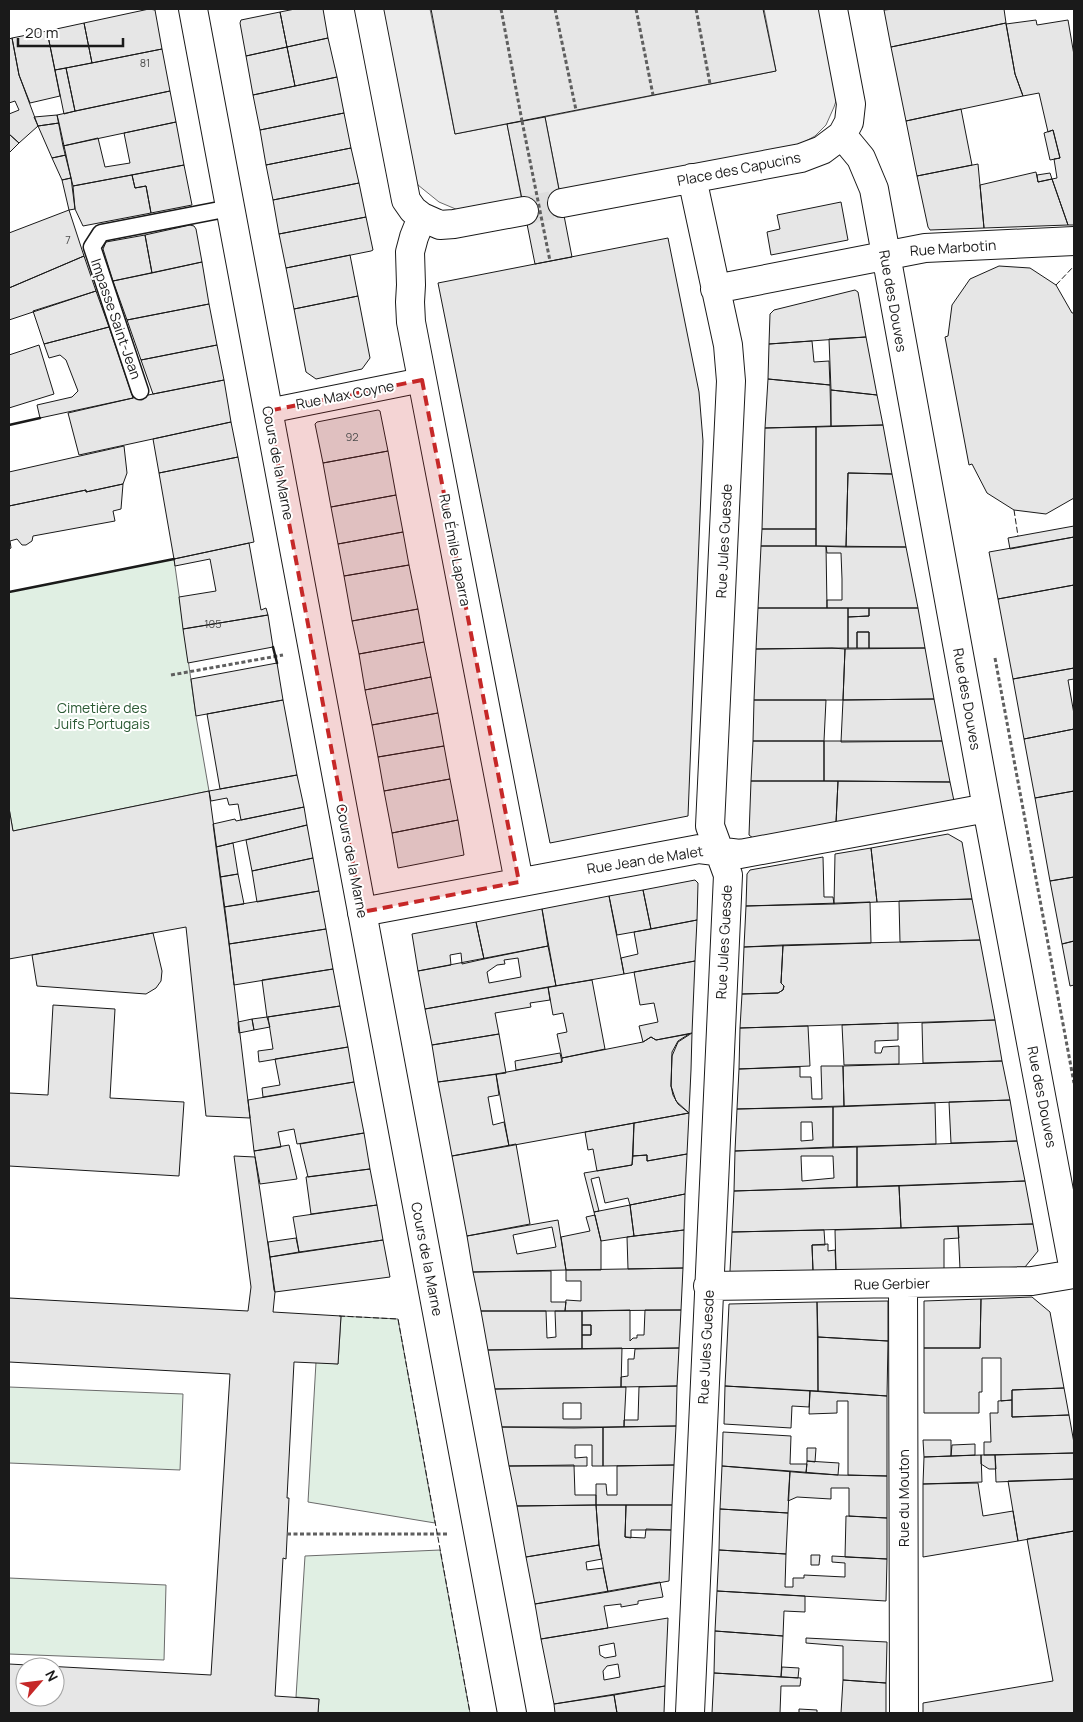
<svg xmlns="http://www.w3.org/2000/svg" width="1083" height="1722" font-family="Manrope,sans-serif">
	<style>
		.green { fill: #e0efe3; stroke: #6a6a6a }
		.parking { fill: #ededed; stroke: #6a6a6a }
		.building { fill: #e6e6e6; stroke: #1a1a1a; fill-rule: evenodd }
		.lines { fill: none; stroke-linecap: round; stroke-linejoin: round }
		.minor-tunnel { stroke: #ddd; stroke-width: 28; stroke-dasharray: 28 14; stroke-linecap: butt }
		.service-casing { stroke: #1a1a1a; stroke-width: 19 }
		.pedestrian-casing { stroke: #1a1a1a; stroke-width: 26 }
		.minor-casing { stroke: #1a1a1a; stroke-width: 30 }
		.secondary-casing { stroke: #1a1a1a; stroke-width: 30 }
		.path { stroke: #5f5f5f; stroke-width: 3; stroke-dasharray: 4 2.5; stroke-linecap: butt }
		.service { stroke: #fff; stroke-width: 16 }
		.pedestrian { stroke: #fff; stroke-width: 24 }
		.minor { stroke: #fff; stroke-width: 28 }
		.secondary { stroke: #fff; stroke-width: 28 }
		.path-bridge { stroke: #5f5f5f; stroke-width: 3; stroke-dasharray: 4 2.5; stroke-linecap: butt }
		.fence { stroke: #1a1a1a; stroke-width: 1; stroke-dasharray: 6 2.5; stroke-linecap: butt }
		.wall { stroke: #1a1a1a; stroke-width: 2.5 }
		.marked { fill: #c62828; fill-opacity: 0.2; stroke: #c62828; stroke-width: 4; stroke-dasharray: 10 6; stroke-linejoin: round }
		.labels { text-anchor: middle; stroke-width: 4; stroke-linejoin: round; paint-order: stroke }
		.number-label { font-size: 11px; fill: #4d4d4d }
		.street-label { font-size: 14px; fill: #1a1a1a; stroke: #fff }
		.park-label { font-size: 14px; fill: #2b5a34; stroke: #fff }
	</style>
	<rect width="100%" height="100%" fill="#fff"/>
	<path class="green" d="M174,559l22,157 13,75 -196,40 -4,-23v-216z
		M341,1316l57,3 37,204 -127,-21 8,-140 22,2z
		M9,1387l174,7 -3,76 -171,-7z
		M440,1550l30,163h-152l1,-14 -23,-2 9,-141z
		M9,1578l157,7 -2,75 -155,-6z"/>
	<path class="parking" d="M379,9h51l25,125 52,-10 15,77 -64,9 -19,-8 -21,-17 -5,-10z
		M764,9h57l16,89 -3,9 -8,18 -11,11 -20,11 -235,47 -15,-77 231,-46z"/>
	<path class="building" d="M149,9l6,1 7,39 -70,14 -8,-40z
		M295,9h28l5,29 -41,9 -7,-35z
		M431,9h332l13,62 -321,63z
		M894,9h110l2,14 -115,24 -7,-37z
		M280,12l7,35 -41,9 -6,-33 1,-3z
		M1036,20l1,5 31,-5 6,35v170h-6l-16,-46 5,-1 -3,-19 6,-1 -7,-28 -5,2 -9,-39 -16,3 -8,-22 -9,-50z
		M84,23l8,40 -37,7 -8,-39z
		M1006,23l9,51 8,22 -117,25 -15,-74z
		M47,31l13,65 -30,7 -11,-28 -7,-37z
		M12,38l7,37 19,51 -19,17 -10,-9v-20l10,-4 -4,-9 -6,2v-64z
		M328,38l9,39 -42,9 -8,-39z
		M287,47l8,39 -42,9 -7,-39z
		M162,49l8,42 -95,20 -9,-43z
		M66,68l9,43 -11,3 -9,-44z
		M337,77l7,36 -84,17 -7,-35z
		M170,91l6,31 -113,24 -6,-31z
		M961,109l11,56 -55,11 -11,-55z
		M344,113l7,35 -85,17 -6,-35z
		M57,115l2,8 -21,3 -4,-9z
		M545,117l27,140 -37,7 -28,-140z
		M176,122l8,43 -111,21 -10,-40 35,-8 7,29 25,-4 -6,-30z
		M59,123l7,32 -14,3 -14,-32z
		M1053,130l7,28 -10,2 -6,-27z
		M9,134l10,9 -10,10z
		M351,148l8,35 -86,17 -7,-35z
		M66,155l5,23 -9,2 -10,-22z
		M978,164l6,64 -54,2 -2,-3 -11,-51z
		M184,165l8,40 -41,8 -5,-27 -11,2 -3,-13z
		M1036,172l2,10 14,-3 16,46 -84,3 -4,-43z
		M1050,173l2,6 -14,3 -1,-7z
		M132,175l3,13 11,-2 5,27 -68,13 -8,-17 -2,-23z
		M71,178l4,31 -6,1 -7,-30z
		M359,183l7,34 -87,17 -6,-34z
		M841,202l7,38 -77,15 -4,-23 13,-3 -3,-14z
		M69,210l15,46 -75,32v-55z
		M366,217l7,33 -2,1 -85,17 -7,-34z
		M190,225l4,1 2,3 6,33 -50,11 -7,-38z
		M145,235l7,38 -39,8 -10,-32 3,-7z
		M668,238l31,154 4,49 -15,375 -138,27 -112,-560z
		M350,255l8,41 -64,13 -8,-41z
		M84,256l12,35 -87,29v-32z
		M202,262l7,42 -82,16 -14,-39z
		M999,266l31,2 26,17 16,28h2v185l-28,16 -32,-4 -27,-17 -15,-29 -3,1 -24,-128 3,-1 4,-31 18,-26z
		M855,290l3,2 8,45 -97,7 1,-30 4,-4z
		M96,291l13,36 -65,17 -11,-33z
		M358,296l12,62 -8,11 -46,10 -10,-7 -12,-63z
		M209,304l8,41 -76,15 -14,-40z
		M109,327l24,71 -93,20 -3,-13 35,-8 6,-6 -12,-31 -6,-5 -11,3 -5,-14z
		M866,337l11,58 -46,-5 -2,-51z
		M812,341l2,21 15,-1 1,24 -62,-6 1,-35z
		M39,345l15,49 -45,14v-53z
		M217,345l7,35 -71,14 -12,-34z
		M768,379l62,6 1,41 -66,2z
		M224,380l7,42 -152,33 -11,-42 65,-15z
		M831,390l46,5 6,30 -52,1z
		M378,410l2,1 8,40 -65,12 -8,-39 2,-2z
		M231,422l7,35 -79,16 -6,-34z
		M883,425l9,49 -44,-1 -2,74 -30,-1v-119z
		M816,427v102h-54l3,-101z
		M124,446l3,27 -4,11 -37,8v-2l-77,16v-34z
		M388,451l8,44 -65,12 -8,-44z
		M238,457l16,85 -80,17 -15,-86z
		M848,473l44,1 14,73h-60z
		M123,484l-2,25 -8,2 2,10 -82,15 -1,5 -6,4h-4l-5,-6 -7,2 1,7 -2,1v-43l77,-16v2z
		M396,495l7,37 -65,12 -7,-37z
		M1074,526v11l-64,12 -2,-11z
		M762,529h54v17h-55z
		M403,532l6,33 -65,11 -6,-32z
		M1074,537v48l-76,14 -9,-47z
		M249,543l12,67 5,-2 2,7 -85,14 -4,-32 37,-6 -6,-32 -35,7 -1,-7z
		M761,546h65l1,62h-69z
		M826,546l80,1 12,61h-91v-8h15v-21l-1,-26h-14z
		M409,565l9,44 -66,12 -8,-45z
		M1074,585v83l-61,11 -15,-80z
		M758,608h90v40l-92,1z
		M848,608h21v8l-21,1z
		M869,608h49l7,40h-56v-16h-12v16h-9v-31l21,-1z
		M418,609l6,33 -65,12 -7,-33z
		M268,615l5,32 -85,16 -5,-34z
		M857,632h12v16h-12z
		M424,642l7,35 -66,13 -6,-36z
		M832,648l13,1 -2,51h-89l2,-51z
		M925,648l9,51 -91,1 2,-51z
		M277,663l6,37 -87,16 -5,-37z
		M1074,668v11l-6,1 6,34v15l-50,10 -11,-60z
		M431,677l7,36 -66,12 -7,-35z
		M934,699l8,42 -101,1 2,-42z
		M283,700l14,75 -77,14 -13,-75z
		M754,700h72l-2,41h-71z
		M438,713l6,33 -66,11 -6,-32z
		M1074,729v62l-39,7 -11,-59z
		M753,741h71v40h-73z
		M824,741h118l8,41 -126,-1z
		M444,746l6,33 -66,12 -6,-34z
		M297,775l7,32 -63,13 -3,-16 -9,1 -2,-7 -16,3 -2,-10z
		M450,779l8,41 -66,13 -8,-42z
		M751,781h87l-2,42 -83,15 -4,-3z
		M838,781l112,1 4,19 -118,22z
		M209,791l17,126 24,201 -44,-2 -20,-189 -177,32v-151l4,23z
		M1074,791v86l-24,4 -15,-83z
		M304,807l3,18 -91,22 -3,-23 22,-5 1,2z
		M458,820l6,35 -66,13 -6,-35z
		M307,825l6,33 -61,13 -6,-31z
		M948,834l14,8 10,57 -95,3 -6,-54z
		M233,843l5,31 -18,3 -4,-30z
		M871,848l6,54 -43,2 1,-50z
		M823,857l1,40h9l1,7 -88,2 1,-32 3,-4z
		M313,858l6,33 -62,11 -5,-31z
		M238,874l6,30 -20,3 -4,-30z
		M1074,877v64l-12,3 -12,-63z
		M695,880l3,3 -1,37 -46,9 -8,-39z
		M643,890l8,39 -34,6 -8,-39z
		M319,891l7,38 -97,15 -5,-37z
		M609,896l15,78 -68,12 -14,-77z
		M972,899l8,41 -80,2 -1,-41z
		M870,902l1,41 -127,4 2,-41z
		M542,909l6,37 -64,13 -8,-37z
		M697,920l-2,41 -71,13 -3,-16 17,-4 -4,-22z
		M476,922l8,37 -22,5 -1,-11 -11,2 1,10 -33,6 -6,-37z
		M326,929l7,40 -99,16 -5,-41z
		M153,933l9,38 -1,10 -5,7 -10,6 -109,-8 -5,-31z
		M980,940l15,80 -255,8 2,-34 36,-1 5,-3 1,-4 -3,-3 2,-38z
		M1074,941v44l-4,1 -8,-42z
		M783,945l-2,38 3,3 -1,4 -5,3 -36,1 2,-47z
		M548,946l8,40 -131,23 -7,-38zM518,958l3,19 -32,6 -2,-11 10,-7 8,-1 -1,-4z
		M695,961l-3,72 -36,7 -5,-3 -8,5 -4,-16 19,-4 -4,-19 -14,2 -6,-33z
		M333,969l7,37 -73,11 -5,-37z
		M592,980l13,69 -43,9 -5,-24 10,-2 -4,-19 -10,2 -5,-28z
		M548,987l2,13 -20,3 1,4 -36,6 4,21 -67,11 -7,-36z
		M53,1005l62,4 -5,89 74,4 -5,74 -170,-10v-73l39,2z
		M340,1006l8,41 -89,15 -1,-11 15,-2 -5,-32z
		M267,1017l3,10 -16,3 -2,-11z
		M252,1019l2,11 -15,3 -1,-11z
		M995,1020l7,41 -79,2 -1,-40z
		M898,1023v17l-23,1v12h6l2,-6 16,-1v18l-55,1 -2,-40z
		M808,1026l2,40 -71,3 1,-41z
		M692,1033l-1,37 -2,43 -11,-9 -5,-9 -2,-9 1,-30 6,-14z
		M499,1034l7,39 -68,9 -6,-37z
		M689,1034l-11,7 -6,11 -1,34 5,15 13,12 -180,33 -13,-72 66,-12v-4l81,-16 8,-5 5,3z
		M348,1047l6,35 -91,15 -1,-9 18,-3 -5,-26z
		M560,1053l2,9 -46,8 -1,-9z
		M1002,1061l8,39 -166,6 -1,-40z
		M821,1066h22l1,40 -107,3 2,-40 61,-2v10h11l1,22h10z
		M496,1074l3,21 -11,2 5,28 11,-3 5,24 -57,10 -14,-74z
		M354,1082l10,51 -67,11 -3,-15 -16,3 3,15 -27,4 -6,-51z
		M1010,1100l7,41 -66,2 -2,-41z
		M935,1103l1,41 -103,3v-40z
		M833,1107v40l-98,4 2,-42zM801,1122h11l1,18 -12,1z
		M689,1113l-2,41 -40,7v-6l-14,1 1,-33z
		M634,1123l-2,42 -35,6 -4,-22 -5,1 -3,-18z
		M364,1133l6,36 -62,8 -8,-33z
		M1017,1141l8,40 -168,6v-40z
		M516,1144l14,80 -63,12 -15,-80z
		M289,1145l8,34 -37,5 -6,-33z
		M857,1147v40l-123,4 1,-40zM801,1156h32l1,22 -32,3z
		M687,1154l-2,40 -55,11 -2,-7 -23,5 -6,-26 -8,2 8,32 -5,1 -10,-39 48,-8 1,-9 14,-1v6z
		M234,1156l21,1 20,135 -2,20 68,4 -3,48 -44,-2 -7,136h2l-3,61 -3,-1 -8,138 44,3 -1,14h-309v-49l202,11 19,-301 -221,-12v-64l239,13 3,-24zM25,1667h30v30h-30z
		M370,1169l7,36 -66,9 -5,-37z
		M1025,1181l8,43 -132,4 -2,-42z
		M899,1186l2,42 -169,4 2,-41z
		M685,1194l-1,36 -50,6 -4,-31z
		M377,1205l6,35 -84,12 -6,-35z
		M630,1205l4,31 -33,5 -7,-29z
		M595,1215l6,26v29h-35l-5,-33 29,-6 -4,-14z
		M558,1220l8,50 -93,2 -6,-36zM552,1227l4,20 -39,7 -4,-19z
		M1033,1224l5,27 -13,16 -65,2 -2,-43z
		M958,1226l1,12 -15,1v30l-108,2 -1,-41z
		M684,1230l-1,38 -55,1 -1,-32z
		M824,1230l1,15h-13l1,26 -81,2 -2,-2 2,-39z
		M296,1238l3,14 -29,5 -2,-15z
		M383,1240l7,37 -115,15 -1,-2 -4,-33z
		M828,1244v7l7,-1 1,21h-23l-1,-26z
		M683,1268l-2,42 -116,1 1,-11 15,1v-20h-15v-11z
		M551,1271v31h15l-1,9h-84l-8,-39z
		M1032,1297l18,15 14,76 -52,2v10l-11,1v-43h-19v34h-3v21h-55v-65h56l1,-49z
		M981,1299l-1,49h-56v-47z
		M888,1301v40l-70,-4 -1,-35z
		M817,1302l1,89 -93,-5 4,-82z
		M630,1310v31l3,-3h4v-3h7l1,-25h36l-2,38 -97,1v-14h9v-10h-9v-14z
		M481,1311h65l1,27 9,-1 -1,-26h27v38l-94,1z
		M582,1325h9v10h-9z
		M818,1337l70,4 -1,55 -69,-5z
		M622,1348l-1,39 -126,2 -7,-39z
		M679,1348l-2,38 -56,1v-10l7,-1v-17h6l1,-10z
		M677,1386l-1,40 -52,1v-7h14l1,-33z
		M725,1386l85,5 -1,16 -17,-1 -1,22 -67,-4z
		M626,1387l-2,40 -50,1 -72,-1 -7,-38zM563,1403h18v16h-18z
		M1064,1388l5,27 -57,2v-27z
		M810,1391l77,5v80l-39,-1v-74h-11v12l-28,1z
		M1012,1400v17l57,-2 5,28v10l-90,2v-13h7l-1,-29h8v-12z
		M676,1426l-2,39 -71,1v-39z
		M502,1427h101v39h-11v-21h-17v13l12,-1v9h-78z
		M723,1432l68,4 -1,28h17l-1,9 -84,-7z
		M923,1440h28v16l-27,1z
		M975,1444v11l-24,1 1,-11z
		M807,1448h9l-1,14 -8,-1z
		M1074,1453v26l-78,3 -1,-27z
		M981,1455l1,27 -59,2 1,-27z
		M981,1455h14l1,14h-7l-8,-5z
		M807,1461l32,2 -1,12 -32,-2z
		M574,1465l1,30h21v10l-79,1 -8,-40z
		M674,1465l-2,40h-76v-21h10l1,11h10v-29z
		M722,1466l68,5 -2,42 -68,-4z
		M790,1471l48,4 49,1v42l-38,-2v-28h-18v11l-34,-2 -9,4z
		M1074,1479v52l-56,10 -10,-60z
		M978,1483l5,33 30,-5 5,30 -95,16v-73z
		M596,1505l3,40 -73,12 -9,-51z
		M596,1505h30l-1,32 20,1 1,-9 25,1 -2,51 -61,11 -9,-47z
		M626,1505h46l-1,25h-40v8l-6,-1z
		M720,1509l68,4 -2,41 -67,-4z
		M846,1516l41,2v41l-42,-2z
		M1074,1531v182h-151v-10l130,-22 -26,-142z
		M599,1545l3,14 -16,3 1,8 16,-2 5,24 -73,12 -9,-47z
		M719,1550l67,4 -1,33h8v-9h11v-3l41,2v-14l-13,-1v-6l55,3 -1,42 -169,-10z
		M811,1555h9l-1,10h-8z
		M660,1582l3,15 -25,4v3l-17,3v-3l-17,2 4,22 -67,11 -6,-35z
		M717,1591l88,5v16l-21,-1 -1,25 -68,-5z
		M668,1618l-3,68 -111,18 -13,-65zM614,1643l2,13 -11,2 -5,-3 -1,-9zM618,1664l2,13 -16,3 -1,-9 4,-5z
		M715,1631l68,5 -2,41 -67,-4z
		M806,1638l81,4 -1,41 -43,-3v-34l-37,-3z
		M782,1667l17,1 -1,10 -17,-1z
		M714,1673l87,5 -1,8h-19l-1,27h-68z
		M843,1680l43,3v30h-45z
		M665,1686l-1,27h-47l-3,-18z
		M614,1695l3,18h-62l-1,-9z
		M799,1709l18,1v3h-18z"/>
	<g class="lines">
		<path class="minor-tunnel" d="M524,211l38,-8"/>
		<defs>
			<path id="service" d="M140,391l-48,-144 9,-14 129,-25"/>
			<path id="pedestrian" d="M268,411l154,-31"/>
			<path id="minor" d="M369,9l37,191 7,10 9,7 18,8 14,-1 70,-13
				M842,135l19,23 13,31 113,619 87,463
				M562,203l239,-45 21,-8 20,-15 7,-13 2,-18 -18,-95
				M422,217l-8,20 -4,15 1,33 -1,17 1,20 108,560
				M715,289l210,-41 149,-7
				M362,912l337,-63 41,5 247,-46
				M903,1284l1,429
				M708,1286l324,-5 42,-7
				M690,1713l38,-838 -18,-49 21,-445 -3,-36 -36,-167"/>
			<path id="secondary" d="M193,9l319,1704"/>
		</defs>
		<use href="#service" class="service-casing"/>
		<use href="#pedestrian" class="pedestrian-casing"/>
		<use href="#minor" class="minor-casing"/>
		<use href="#secondary" class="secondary-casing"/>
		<path class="path" d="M501,9l21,112
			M555,9l21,101
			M636,9l17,86
			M696,9l14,75
			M995,658l79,425
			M171,675l112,-20
			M287,1534h160"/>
		<use href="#service" class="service"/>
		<use href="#pedestrian" class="pedestrian"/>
		<use href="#minor" class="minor"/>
		<use href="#secondary" class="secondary"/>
		<path class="path-bridge" d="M522,121l28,140"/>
		<path class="fence" d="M1056,285l18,-19
			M1014,510l4,26
			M339,1316l59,3 72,394"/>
		<path class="wall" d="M9,425l31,-7
			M9,592l165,-33
			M273,647l4,16"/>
	</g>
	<path class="marked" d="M422,380l97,502 -157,30 -94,-501z"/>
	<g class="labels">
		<g class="number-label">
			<text x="145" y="67">81</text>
			<text x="68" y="244">7</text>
			<text x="352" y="441">92</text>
			<text x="213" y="628">105</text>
		</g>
		<g class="street-label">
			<text transform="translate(739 169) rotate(-11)" y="5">Place des Capucins</text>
			<text transform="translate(953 248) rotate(-4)" y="5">Rue Marbotin</text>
			<text transform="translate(893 301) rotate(80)" y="5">Rue des Douves</text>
			<text transform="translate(116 319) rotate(71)" y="5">Impasse Saint-Jean</text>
			<text transform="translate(345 395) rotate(-11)" y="5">Rue Max Coyne</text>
			<text transform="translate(278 463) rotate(79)" y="5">Cours de la Marne</text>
			<text transform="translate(724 541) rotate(-87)" y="5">Rue Jules Guesde</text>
			<text transform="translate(455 550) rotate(79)" y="5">Rue Émile Laparra</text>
			<text transform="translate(967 699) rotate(80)" y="5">Rue des Douves</text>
			<text transform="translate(645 860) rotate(-9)" y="5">Rue Jean de Malet</text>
			<text transform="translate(352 861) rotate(79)" y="5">Cours de la Marne</text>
			<text transform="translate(724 942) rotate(-87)" y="5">Rue Jules Guesde</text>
			<text transform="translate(1042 1097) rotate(79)" y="5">Rue des Douves</text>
			<text transform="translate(427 1259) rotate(79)" y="5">Cours de la Marne</text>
			<text transform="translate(892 1284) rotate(-1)" y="5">Rue Gerbier</text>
			<text transform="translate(706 1347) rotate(-87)" y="5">Rue Jules Guesde</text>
			<text transform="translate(904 1498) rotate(-90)" y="5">Rue du Mouton</text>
		</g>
		<g class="park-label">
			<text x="102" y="713">Cimetière des<tspan x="102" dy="16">Juifs Portugais</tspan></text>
		</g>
	</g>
	<rect width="1083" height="1722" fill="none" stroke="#1a1a1a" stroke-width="20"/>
	<g transform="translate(40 1682) rotate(62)"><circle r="24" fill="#ffffff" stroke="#a3a3a3"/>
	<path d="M0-4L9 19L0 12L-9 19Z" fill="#c62828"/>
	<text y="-8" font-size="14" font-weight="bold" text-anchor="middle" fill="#1a1a1a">N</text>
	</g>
	<path d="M18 38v8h105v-8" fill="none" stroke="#1a1a1a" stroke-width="2.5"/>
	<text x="25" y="38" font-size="15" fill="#1a1a1a" stroke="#ffffff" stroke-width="4" paint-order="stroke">20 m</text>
</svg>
